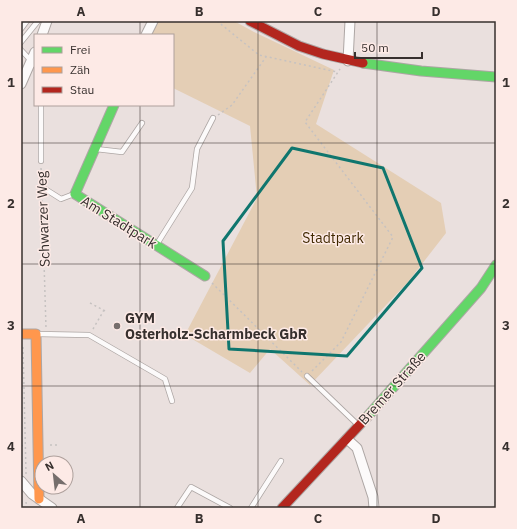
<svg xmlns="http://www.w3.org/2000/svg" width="517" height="529" font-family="'IBM Plex Sans',sans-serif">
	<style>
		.green { fill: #e4ceb5 }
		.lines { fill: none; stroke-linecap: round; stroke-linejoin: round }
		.lane-casing { stroke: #ada6a4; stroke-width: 6 }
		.street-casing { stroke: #ada6a4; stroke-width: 11 }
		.fast-casing { stroke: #ada6a4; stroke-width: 11 }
		.slow-casing { stroke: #ada6a4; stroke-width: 11 }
		.jam-casing { stroke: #ada6a4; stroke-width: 11 }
		.path { stroke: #c6c2c1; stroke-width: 1.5; stroke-dasharray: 2 3; stroke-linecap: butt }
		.lane { stroke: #fcfafa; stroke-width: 4.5 }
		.street { stroke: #fcfafa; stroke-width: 9 }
		.fast { stroke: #63d668; stroke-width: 9 }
		.slow { stroke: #ff974d; stroke-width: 9 }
		.jam { stroke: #b3261e; stroke-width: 9 }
		.marked { fill: none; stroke: #0f766e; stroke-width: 3; stroke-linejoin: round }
		.grid { fill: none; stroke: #37302e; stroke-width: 1; stroke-opacity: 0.55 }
		.poi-dot { fill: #766e6c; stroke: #fdeae6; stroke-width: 1.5 }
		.labels { text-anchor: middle; stroke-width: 3; stroke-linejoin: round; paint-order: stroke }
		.street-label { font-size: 14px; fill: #37302e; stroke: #fdeae6 }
		.park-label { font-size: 14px; fill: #402900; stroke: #fdeae6 }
		.poi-label { font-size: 14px; font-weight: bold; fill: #37302e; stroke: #fdeae6; text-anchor: start }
		.neatline { fill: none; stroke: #37302e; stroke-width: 1.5 }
		.grid-label { font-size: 13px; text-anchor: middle; font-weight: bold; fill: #37302e }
	</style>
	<rect width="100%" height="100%" fill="#eae0de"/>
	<path class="green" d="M157,21h77l20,11 80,38 -18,54 125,79 5,30 -38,49 -98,103 -40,-36 -20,24 -68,-40 6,-4 69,-131 -7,-72 -77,-38v-53h-23z"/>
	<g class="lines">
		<defs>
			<path id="lane" d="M21,29l6,-8
				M21,42l17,-21
				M21,50l14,15
				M41,105v56
				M96,149l26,3 20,-29
				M42,187l19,12 13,-5
				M157,244l35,-56 5,-39 16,-31
				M37,334l52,1 76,44 7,22
				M307,376l51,49
				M177,508l14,-21 39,21
				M251,508l30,-47"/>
			<path id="street" d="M42,35l5,-14
				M146,35l7,-14
				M348,61l2,-40
				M21,84l14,-32
				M347,439l10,9 16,49 1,11
				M21,481l11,13 20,14"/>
			<path id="fast" d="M363,63l58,8 75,6
				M114,105l-39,89 130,82
				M367,417l114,-129 15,-23"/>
			<path id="slow" d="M21,334h15l3,165"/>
			<path id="jam" d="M250,21l49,25 24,8 40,9
				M282,508l85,-91"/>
		</defs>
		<use href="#lane" class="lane-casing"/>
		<use href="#street" class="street-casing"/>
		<use href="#fast" class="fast-casing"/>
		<use href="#slow" class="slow-casing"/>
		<use href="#jam" class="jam-casing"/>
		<path class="path" d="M217,21l42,34 78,17
			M218,115l14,-10 34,-48
			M41,168l1,12
			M42,195l4,133
			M212,283l90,89
			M90,303l17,9
			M93,329l11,-19
			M23,347l3,127
			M312,371l29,-29 52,-105 -88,-115 35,-53
			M50,445h8
			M21,446l5,-1
			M26,502l1,6
			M493,508l3,-8"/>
		<use href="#lane" class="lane"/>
		<use href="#street" class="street"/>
		<use href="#fast" class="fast"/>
		<use href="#slow" class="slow"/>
		<use href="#jam" class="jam"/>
	</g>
	<path class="marked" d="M292,148l91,20 39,100 -75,88 -118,-7 -6,-108z"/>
	<path class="grid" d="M140,21v14M258,21v487M377,21v487M140,105v403M21,143h475M21,264h475M21,386h475"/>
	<circle class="poi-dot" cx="117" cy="326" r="4"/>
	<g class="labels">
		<g class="street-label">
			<text transform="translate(43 219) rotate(-92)" y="5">Schwarzer Weg</text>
			<text transform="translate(119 222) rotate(32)" y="5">Am Stadtpark</text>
			<text transform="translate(392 388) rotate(-48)" y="5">Bremer Straße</text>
		</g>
		<g class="park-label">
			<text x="333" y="243">Stadtpark</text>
		</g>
		<g class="poi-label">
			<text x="125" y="323">GYM<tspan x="125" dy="16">Osterholz-Scharmbeck GbR</tspan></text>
		</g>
	</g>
	<rect width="517" height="529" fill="none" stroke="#fdeae6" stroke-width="44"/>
	<rect x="34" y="34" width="140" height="72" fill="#fdeae6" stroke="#aea09c"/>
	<rect x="42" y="47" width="20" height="6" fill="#63d668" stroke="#aea09c"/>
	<text x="70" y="54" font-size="12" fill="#37302e">Frei</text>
	<rect x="42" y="67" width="20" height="6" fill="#ff974d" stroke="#aea09c"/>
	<text x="70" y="74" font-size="12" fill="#37302e">Zäh</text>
	<rect x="42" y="87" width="20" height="6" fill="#b3261e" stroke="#aea09c"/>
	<text x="70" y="94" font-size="12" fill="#37302e">Stau</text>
	<g transform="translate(54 475) rotate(332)"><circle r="19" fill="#fdeae6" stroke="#aea09c"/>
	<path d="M0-3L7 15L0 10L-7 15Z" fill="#766e6c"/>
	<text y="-6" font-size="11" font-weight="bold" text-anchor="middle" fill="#37302e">N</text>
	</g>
	<path d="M355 52v6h67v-6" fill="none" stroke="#37302e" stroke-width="2"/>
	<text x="361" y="52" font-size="12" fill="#37302e" stroke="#fdeae6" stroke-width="3" paint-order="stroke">50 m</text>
	<rect x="22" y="22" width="473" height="485" class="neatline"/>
	<g class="grid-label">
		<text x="81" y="16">A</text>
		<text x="199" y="16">B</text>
		<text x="318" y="16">C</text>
		<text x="436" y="16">D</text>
		<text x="11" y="87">1</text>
		<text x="506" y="87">1</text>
		<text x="11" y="208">2</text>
		<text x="506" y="208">2</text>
		<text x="11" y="330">3</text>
		<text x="506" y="330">3</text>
		<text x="11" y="451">4</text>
		<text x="506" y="451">4</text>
		<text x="81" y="523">A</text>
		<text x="199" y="523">B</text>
		<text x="318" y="523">C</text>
		<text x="436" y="523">D</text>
	</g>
</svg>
